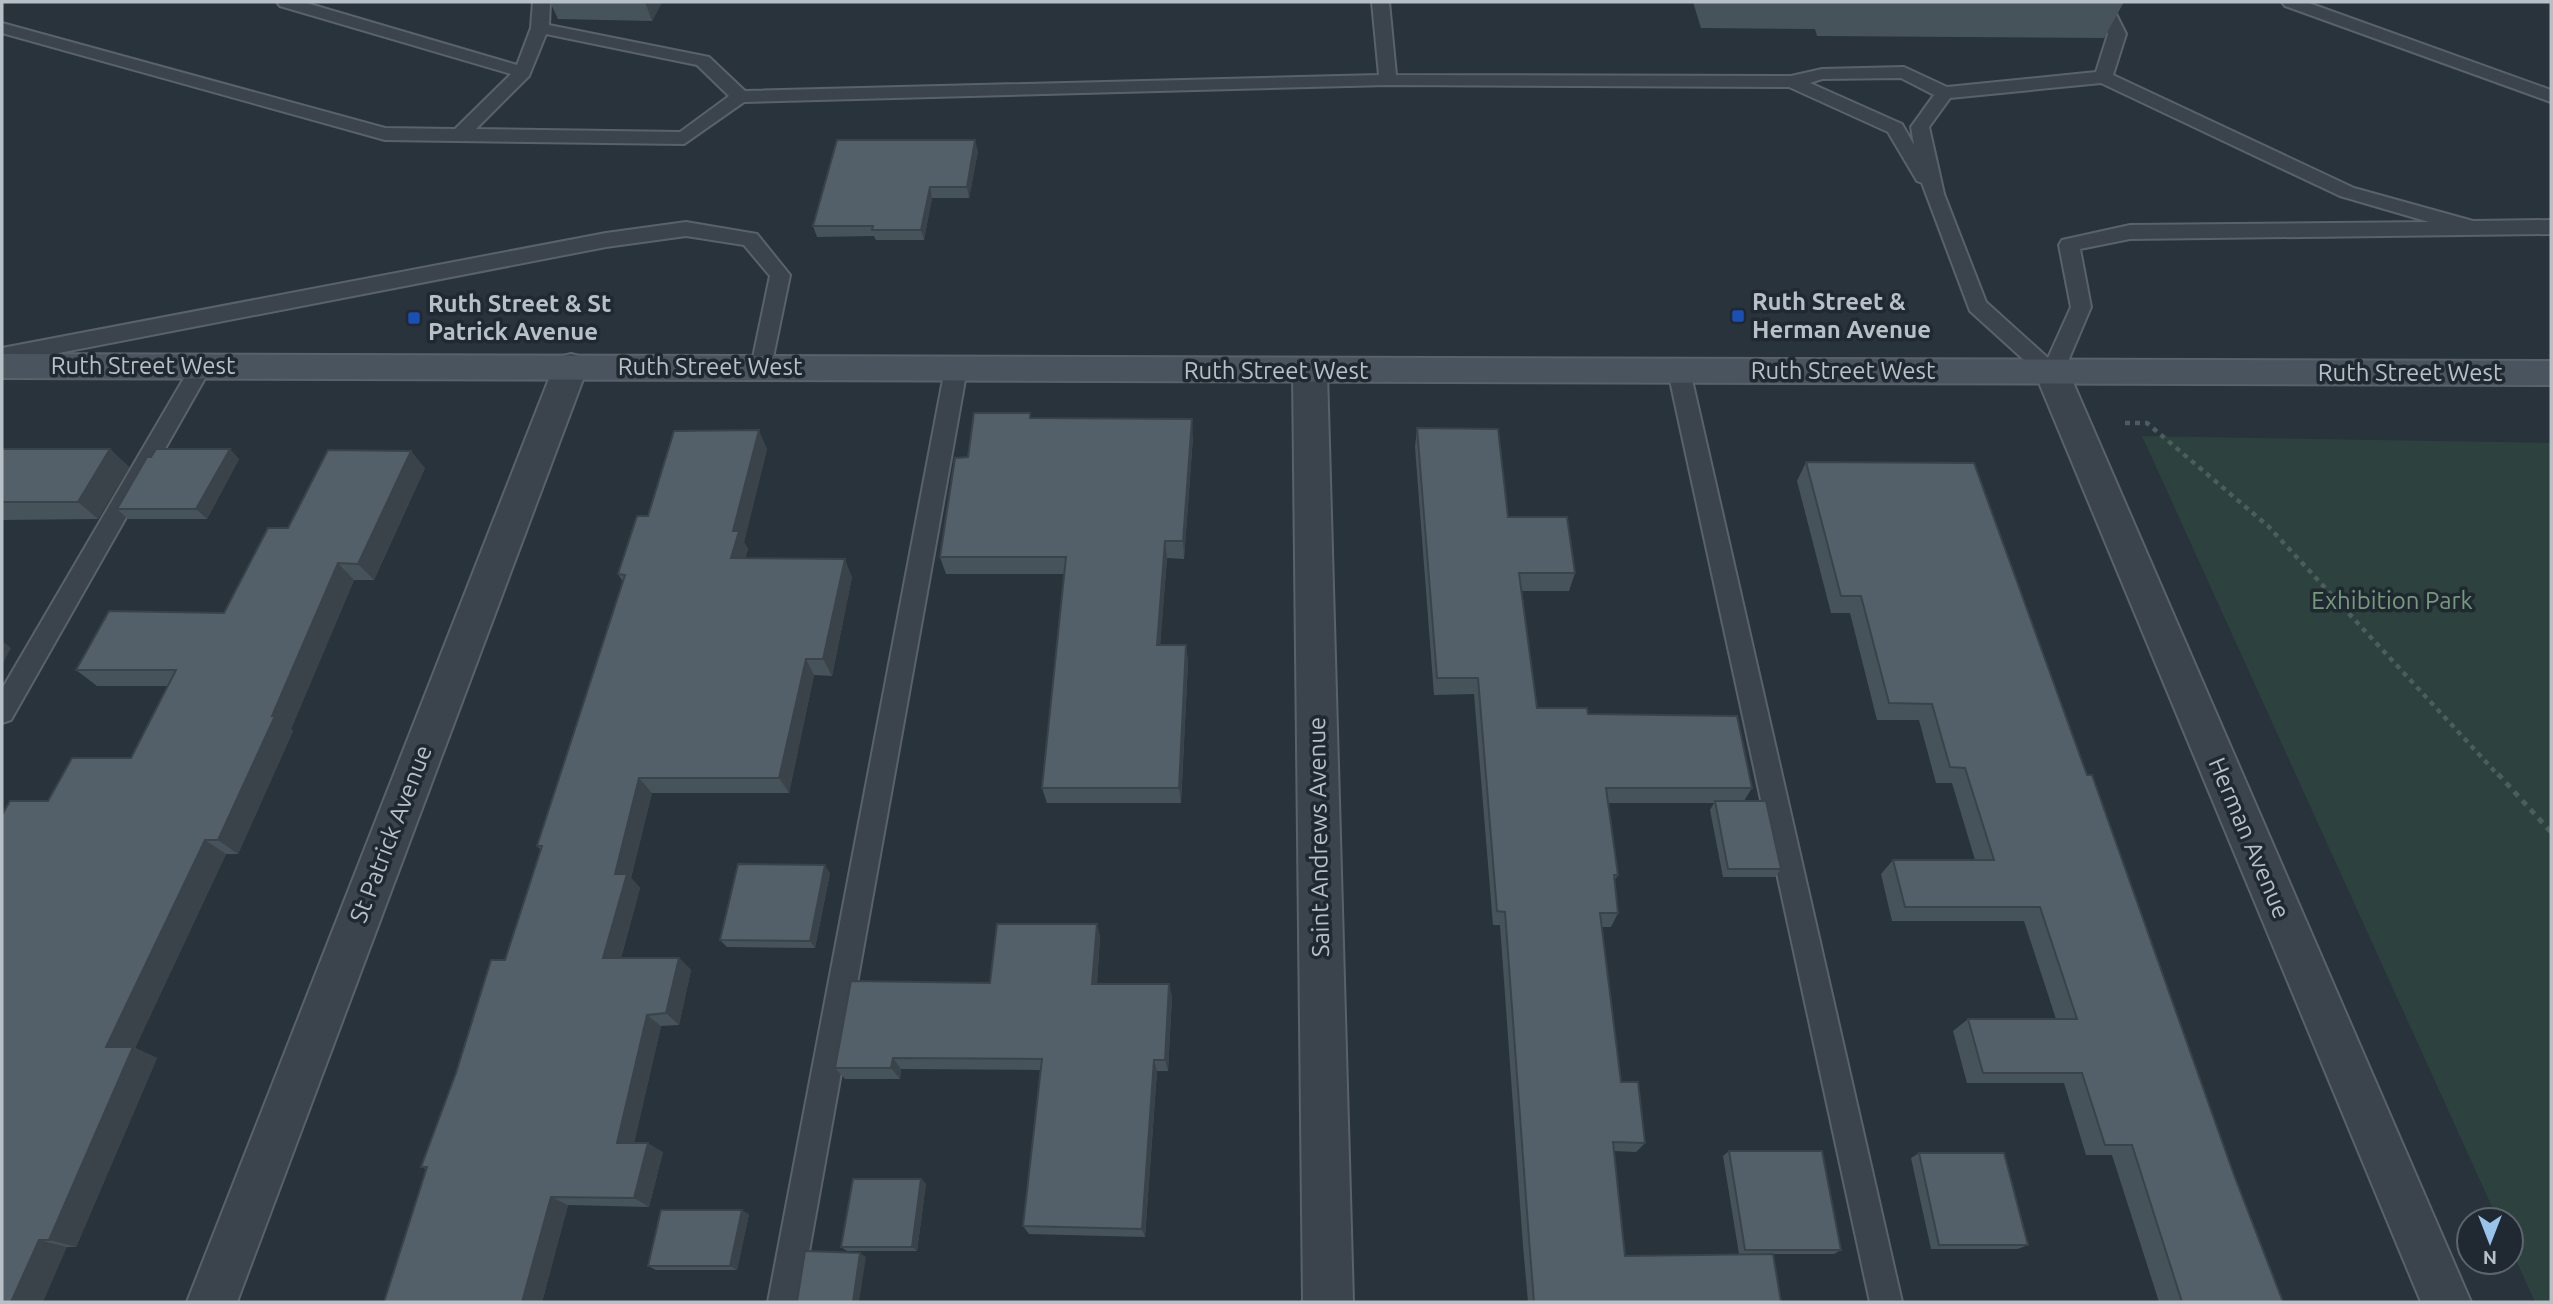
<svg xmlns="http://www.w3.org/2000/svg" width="2553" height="1304" font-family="Ubuntu,sans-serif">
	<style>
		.green { fill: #2d413e }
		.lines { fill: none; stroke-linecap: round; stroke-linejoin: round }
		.lane-casing { stroke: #59626a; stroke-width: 4 }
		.street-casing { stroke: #59626a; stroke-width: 4 }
		.secondary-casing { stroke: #59626a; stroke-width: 4 }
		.path-far1 { stroke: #4c5d5d; stroke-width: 4.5; stroke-dasharray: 5 5; stroke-linecap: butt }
		.path { stroke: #4c5d5d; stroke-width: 5; stroke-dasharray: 6 6; stroke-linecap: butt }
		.lane { fill: #3b444c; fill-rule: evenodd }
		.street { fill: #3b444c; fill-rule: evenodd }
		.secondary { fill: #4a545f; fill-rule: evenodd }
		.wall { fill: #47535a }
		.shaded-wall { fill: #3a434a }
		.building { fill: #536069; stroke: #3a434a; stroke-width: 2 }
		.transit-dot { fill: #1a4fb4; stroke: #202931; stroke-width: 2.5 }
		.labels { text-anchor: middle; stroke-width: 7; stroke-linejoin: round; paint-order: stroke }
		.poi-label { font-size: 24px; font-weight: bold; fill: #b7bfc7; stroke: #202931; text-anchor: start }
		.street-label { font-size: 24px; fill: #b7bfc7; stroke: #202931 }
		.park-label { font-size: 24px; fill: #789a7c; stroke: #202931 }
	</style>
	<rect width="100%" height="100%" fill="#28333c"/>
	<path class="green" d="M2142,436l409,7v859h-16l-24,-53v-29h-13z"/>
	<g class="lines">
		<defs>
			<path id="lane" d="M277,2h26l214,63 14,-37 2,-26h17l-1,23 160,32 36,34 634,-16 -7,-73h17l7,73 395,1 31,-7 82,-2 43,20 149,-15 12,-38 -15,-32h17l16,32 -13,41 241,113 119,33 78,-1v14l-421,5 -50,10 11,58 -28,66 -3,5h-16l-74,-67 -48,-128 -5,-2 -29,-49 -99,-45 -401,-2 -644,17 -60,42 -299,-4 -383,-107v-10l383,105 70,1 56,-55 -231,-68zM546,34l151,31 32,31 -49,36 -204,-3 53,-53zM1901,78l33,17 -23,32 3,18 -12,-21 -92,-41 12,-4zM2101,83l239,113 89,26 -299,3 -68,15 -3,5 12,62 -23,51 -62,-56 -42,-108 -15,-67 21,-29z
				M2282,2h24l245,88v12l-266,-96z
				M686,222l71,12 33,41 -20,97h-16l-3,-5 19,-91 -26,-31 -58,-9 -80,11 -604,117v-16l604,-115z
				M201,358l7,3 4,5 -201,354 -9,3v-34l192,-328z
				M956,361l8,3 3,5 -167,933h-32l177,-933 3,-5z
				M1679,363l8,3 3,5 212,931h-32l-202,-931 3,-5z"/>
			<path id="street" d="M571,354l12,3 5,9 -351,936h-50l367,-936 5,-9z
				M1310,360l12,3 5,9 26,930h-50l-10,-930 5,-9z
				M2052,361l12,3 5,9 402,929h-50l-386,-929 5,-9z"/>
			<path id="secondary" d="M2,354l2549,7v24l-2549,-7z"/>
		</defs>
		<use href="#lane" class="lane-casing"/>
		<use href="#street" class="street-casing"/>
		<use href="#secondary" class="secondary-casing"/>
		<path class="path-far1" d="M2125,423h22l121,103 231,250"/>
		<path class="path" d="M2498,774l53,58"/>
		<use href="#lane" class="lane"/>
		<use href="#street" class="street"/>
		<use href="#secondary" class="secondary"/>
	</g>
	<path class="wall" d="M550,2h112l-10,19 -94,-2z
		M1693,2h431l-20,36 -287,-2 -2,-7 -114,-1z
		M978,151l-9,47h-37l-8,42h-48l-2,-4 -57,1 -4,-11z
		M1030,413l1,5 162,19 -9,122 -17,-1 -7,87h26l2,17 -7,141h-134l-5,-15 23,-214h-119l-6,-17 28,-100z
		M1417,428l91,89 67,56 -6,18h-47l15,117 51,6 164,74 -8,13 37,68 -6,8h-52l-13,-67 4,-7h-106l10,72 -4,6 4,32 -7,14h-10l20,155 24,61 -9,9 -22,-1 11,105 114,-2 -16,-98 6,-5 112,99 -7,4h-61l8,48h-253l-5,-56 -23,-321h-7l-19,-231 -40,1 -19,-248z
		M2,449h108l19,18 -31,52 -96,1z
		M767,449l-23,93 4,7 -3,9 107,19 -20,99 -18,-1 -25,118h-137l-21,85 9,10 -19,70h58l12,12 -12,55 -18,1 -27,117 29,9 -14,55 -81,-2 -26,97h-158l42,-133 -5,-2 84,-207 36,-110 -4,-4 86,-264 -5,-8 30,-58z
		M239,459l-32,60h-79l-11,-10z
		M1806,462l281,313 147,400 49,127h-124l-47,-147h-26l-22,-72h-97l-14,-52 15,-12h88l-32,-98h-132l-11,-47 12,-14h82l-23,-77h-16l-17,-63h-42l-27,-107h-19l-34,-132z
		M425,468l-51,112h-20l-63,149 2,2 -55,123h-12l-91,194 22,10 -81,189h-9l-65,55 46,-501 83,-43 37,-72h-71l-21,-16 148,-57 64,-85z
		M830,873l-15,75 -88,-1 -7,-7z
		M1097,924l3,13 -3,47 75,12 -4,75h-11l-12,166 -116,-3 -6,-8 17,-156 -139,-1 -1,10h-55l-10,-11z
		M1919,1153l109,92 -10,4h-87l-20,-91z
		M921,1179l5,5 -9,67h-70l-6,-4z
		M749,1214l-12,56h-81l-8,-4z"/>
	<path class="shaded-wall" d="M645,2h17l-10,19z
		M975,140l3,11 -9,47 -2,-11z
		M930,187l2,11 -8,42 -3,-10z
		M1192,419l1,18 -9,122 -1,-18z
		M759,430l8,19 -23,93 4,7 -7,26 -10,-17 2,-27z
		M110,449l19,18 -31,52 -20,-17z
		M230,449l9,10 -32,60 -11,-10z
		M411,451l14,17 -51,112 -16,-16z
		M1165,541l2,17 -8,103 -2,-16z
		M845,559l7,18 -20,99 -9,-17z
		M338,563l16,17 -63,149 2,2 -55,123 -20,-14z
		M2,641l9,7 -9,17z
		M1186,645l2,17 -7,141 -2,-15z
		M806,659l8,16 -25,118 -10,-15z
		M639,778l13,15 -21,85 9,10 -23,83 -14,-13 12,-84z
		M205,840l21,14 -91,194 22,10 -81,189 -27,-7 57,-193z
		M825,865l5,8 -15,75 -5,-7z
		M1097,924l3,13 -4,59 -4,-12z
		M679,958l12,12 -12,55 -13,-12z
		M1169,984l3,12 -4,75 -3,-11z
		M647,1015l14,11 -29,126 -15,-9z
		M893,1058l8,11 -1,10 -9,-11z
		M1154,1060l3,11 -12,166 -3,-8z
		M648,1143l15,9 -14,55 -15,-9z
		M921,1179l5,5 -9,67 -5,-4z
		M551,1197l17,8 -26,97h-20z
		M742,1210l7,4 -12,56 -7,-4z
		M39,1240l28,7 -24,55h-32z
		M860,1253l6,4 -7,45h-6z"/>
	<path class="building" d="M837,140h138l-8,47h-37l-9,43h-49l1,-4h-60z
		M974,413h56v5l162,1 -9,122h-18l-8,104h29l-7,143h-137l24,-231h-126l15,-99 13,-1z
		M1417,428l81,1 10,88h59l8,56h-56l18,135h50l1,6 149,2 15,72h-146l12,87h-4l4,38h-18l21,169h17l7,61 -32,-1 12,114 148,-2 8,48h-247l-5,-63 -24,-327 -8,-1 -19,-233h-41z
		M759,430l-26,101h6l-8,27 114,1 -22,100h-17l-27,119h-140l-24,96h12l-24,84h76l-13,55 -19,2 -30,128h31l-14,55 -83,-1 -29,105h-138l43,-135h-6l35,-94 35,-113h14l37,-114h-5l88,-271 -7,-1 19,-58h11l26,-85z
		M2,449h108l-32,53h-76z
		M156,449h74l-34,60h-79l30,-52h4z
		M328,450l83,1 -53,113 -20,-1 -66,153h3l-57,124h-13l-99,207h27l-84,193h-10l-28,62h-9v-487l8,-14h38l24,-43h59l45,-88h-100l33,-59 115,2 44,-85h20z
		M1806,462l168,1 113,312h5l142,400 49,127h-101l-50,-157h-27l-23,-72h-99l-15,-54h109l-37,-112h-135l-12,-47h101l-29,-92 -15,-1 -18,-63 -43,-1 -28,-107h-20z
		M1715,801h51l15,68h-53z
		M738,864l87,1 -15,76 -90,-1z
		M997,924h100l-5,60h77l-4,76h-11l-12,169 -119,-3 19,-167 -149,-1 -2,10h-56l16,-87 139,2z
		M1729,1151h93l19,99h-96z
		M1919,1153h85l24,92h-89z
		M853,1179h68l-9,68h-71z
		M661,1210h81l-12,56h-82z
		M805,1251l55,2 -7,49h-56z"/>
	<g class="transit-dot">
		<rect x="1731" y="309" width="14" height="14" rx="3.5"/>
		<rect x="407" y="311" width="14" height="14" rx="3.5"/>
	</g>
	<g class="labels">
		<g class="poi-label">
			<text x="1752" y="310">Ruth Street &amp;<tspan x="1752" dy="28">Herman Avenue</tspan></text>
			<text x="428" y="312">Ruth Street &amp; St<tspan x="428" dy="28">Patrick Avenue</tspan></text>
		</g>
		<g class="street-label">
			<text x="143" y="374">Ruth Street West</text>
			<text x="710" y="375">Ruth Street West</text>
			<text x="1276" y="379">Ruth Street West</text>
			<text x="1843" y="379">Ruth Street West</text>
			<text x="2410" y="381">Ruth Street West</text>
			<text transform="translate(391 834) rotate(-69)" y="8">St Patrick Avenue</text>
			<text transform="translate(1319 837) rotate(-91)" y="8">Saint Andrews Avenue</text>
			<text transform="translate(2249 838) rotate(67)" y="8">Herman Avenue</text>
		</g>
		<g class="park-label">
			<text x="2392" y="609">Exhibition Park</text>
		</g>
	</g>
	<rect width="2553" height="1304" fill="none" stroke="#b7bfc7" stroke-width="7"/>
	<g transform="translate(2490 1241) rotate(180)"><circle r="33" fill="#202931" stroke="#5c656d" stroke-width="2"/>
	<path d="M0-5L12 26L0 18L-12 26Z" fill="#98c3eb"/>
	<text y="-10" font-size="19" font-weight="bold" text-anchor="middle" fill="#b7bfc7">N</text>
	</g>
</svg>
